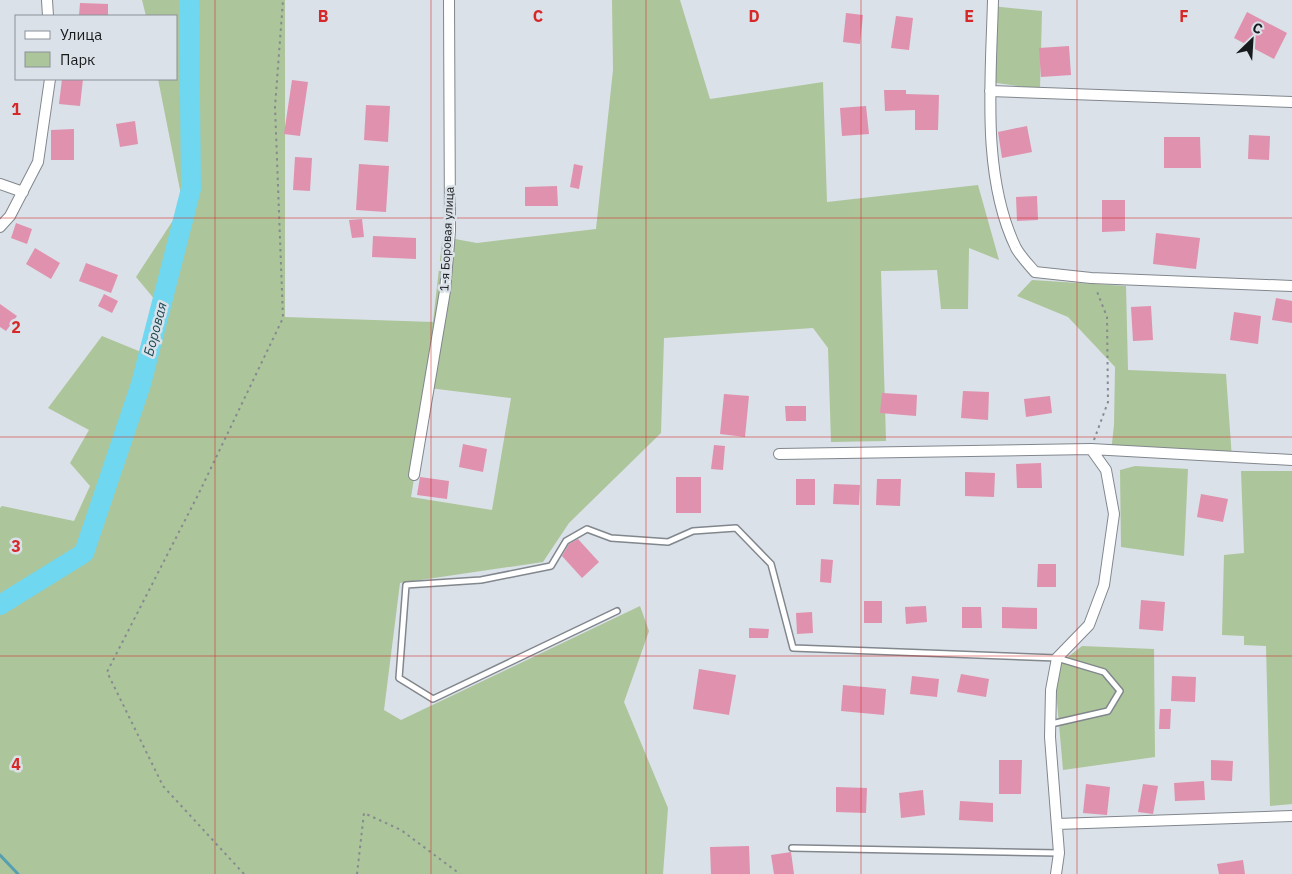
<svg xmlns="http://www.w3.org/2000/svg" width="1292" height="874" font-family="'IBM Plex Sans',sans-serif">
	<style>
		.green { fill: #adc59a; fill-rule: evenodd }
		.lines { fill: none; stroke-linecap: round; stroke-linejoin: round }
		.stream { stroke: #559fb0; stroke-width: 3 }
		.river { stroke: #6fd7ef; stroke-width: 20 }
		.building { fill: #e091ae }
		.service-casing { stroke: #81878d; stroke-width: 8 }
		.minor-casing { stroke: #81878d; stroke-width: 12 }
		.path { stroke: #868b90; stroke-width: 2; stroke-dasharray: 2.5 4; stroke-linecap: butt }
		.service { stroke: #fff; stroke-width: 5 }
		.minor { stroke: #fff; stroke-width: 10 }
		.grid { fill: none; stroke: #d62828; stroke-width: 1; stroke-opacity: 0.55 }
		.labels { text-anchor: middle; stroke-width: 5; stroke-linejoin: round; paint-order: stroke }
		.street-label { font-size: 12px; fill: #181b1d; stroke: #dae1e8 }
		.water-label { font-size: 14px; font-style: italic; fill: #1a4953; stroke: #dae1e8 }
		.grid-label { font-size: 16px; text-anchor: middle; font-weight: bold; fill: #d62828; stroke: #dae1e8; stroke-width: 5; stroke-linejoin: round; paint-order: stroke }
	</style>
	<rect width="100%" height="100%" fill="#dae1e8"/>
	<path class="green" d="M142,0h143v317l148,5 9,-80 13,-3 22,4 119,-14 17,-159 -1,-70h68l30,99 113,-17 4,120 151,-17 21,75 -30,-12 -1,61h-27l-4,-39 -56,1 5,170 -55,1 -3,-94 -15,-20 -149,10 -3,95 -92,90 -26,39 -143,21 -16,127 17,10 239,-114 9,25 -25,71 44,106 -5,66h-663v-366l2,-2 72,15 16,-35 -20,-23 19,-33 -41,-22 54,-72 44,18 15,-47 -25,-30 47,-72 -25,-126h18v-63h-30zM429,388l82,10 -19,112 -81,-13z
		M991,6l51,5 -2,78 -50,-7z
		M1032,280l94,6 2,84 98,4 6,85 -121,-7 3,-27 1,-58 -47,-50 -51,-21z
		M1135,466l53,3 -4,87 -63,-9 -1,-77z
		M1241,471h51v333l-22,2 -4,-160 -22,-1v-9l-22,-1 2,-80 20,-2z
		M1082,646l72,3 1,108 -92,13 -9,-102z"/>
	<g class="lines">
		<path class="stream" d="M0,855l18,19"/>
		<path class="river" d="M0,605l84,-52 57,-169 50,-195 -2,-189"/>
	</g>
	<path class="building" d="M80,3l28,1v12h-29z
		M1247,12l40,21 -13,26 -40,-21z
		M846,13l17,2 -3,29 -17,-2z
		M896,16l17,2 -4,32 -18,-2z
		M1069,46l2,29 -30,2 -2,-29z
		M62,79h21l-3,27 -21,-2z
		M292,80l16,2 -8,54 -16,-2z
		M884,90h22v4l33,1 -1,35h-23v-20l-30,1z
		M366,105l24,1 -2,36 -24,-2z
		M866,106l3,28 -27,2 -2,-28z
		M135,121l3,23 -18,3 -4,-23z
		M1027,126l5,26 -30,6 -4,-26z
		M74,129v31h-23v-30z
		M1249,135l21,1 -1,24 -21,-1z
		M1164,137h36l1,31h-37z
		M295,157l17,1 -2,33 -17,-1z
		M359,164l30,2 -3,46 -30,-2z
		M574,164l9,2 -4,23 -9,-2z
		M557,186l1,20h-33v-19z
		M1037,196l1,24 -21,1 -1,-24z
		M1102,200h23v31l-23,1z
		M362,219l2,18 -12,1 -3,-18z
		M16,223l16,6 -5,15 -16,-6z
		M1156,233l44,5 -4,31 -43,-5z
		M373,236l43,2v21l-44,-2z
		M35,248l25,15 -9,16 -25,-15z
		M86,263l32,12 -7,18 -32,-12z
		M104,294l14,7 -6,12 -14,-7z
		M1276,298l16,3v22l-20,-3z
		M0,304l17,12 -11,15 -6,-4z
		M1151,306l2,34 -20,1 -2,-34z
		M1234,312l27,4 -3,28 -28,-4z
		M963,391l26,1 -1,28 -27,-2z
		M882,393l35,2 -1,21 -36,-3z
		M724,394l25,2 -4,41 -25,-3z
		M1050,396l2,17 -26,4 -2,-18z
		M785,406h21v15h-20z
		M463,444l24,5 -4,23 -24,-5z
		M714,445l11,1 -2,24 -12,-1z
		M1041,463l1,25h-25l-1,-24z
		M965,472l30,1 -1,24 -29,-1z
		M420,477l29,4 -2,18 -30,-4z
		M676,477h25v36h-25z
		M796,479h19v26h-19z
		M877,479h24l-1,27 -24,-1z
		M834,484l26,1 -1,20 -26,-1z
		M1201,494l27,5 -5,23 -26,-5z
		M578,539l21,23 -17,16 -20,-22 7,-12z
		M821,559l12,1 -2,23 -11,-1z
		M1038,564h18v23h-19z
		M1141,600l24,2 -2,29 -24,-2z
		M864,601h18v22h-18z
		M926,606l1,16 -21,2 -1,-17z
		M962,607h19l1,21h-20z
		M1002,607l35,1v21l-35,-1z
		M812,612l1,21 -16,1 -1,-21z
		M749,628l20,1 -1,9h-19z
		M699,669l37,6 -7,40 -36,-6z
		M961,674l28,5 -3,18 -29,-5z
		M912,676l27,3 -2,18 -27,-3z
		M1172,676l24,1 -1,25 -24,-1z
		M843,685l43,4 -2,26 -43,-4z
		M1160,709h11l-1,20h-11z
		M999,760h23l-1,34h-22z
		M1211,760l22,1 -1,20 -21,-1z
		M1204,781l1,19 -30,1 -1,-18z
		M1086,784l24,3 -3,28 -24,-2z
		M1143,784l15,2 -5,28 -15,-2z
		M836,787l31,1 -1,25 -30,-1z
		M923,790l2,25 -24,3 -2,-25z
		M960,801l33,2v19l-34,-2z
		M749,846l1,28h-39l-1,-27z
		M791,852l3,22h-20l-3,-19z
		M1243,860l2,14h-26l-2,-10z"/>
	<g class="lines">
		<defs>
			<path id="service" d="M617,611l-184,88 -34,-21 7,-93 75,-5 70,-14 15,-25 21,-12 24,9 57,4 25,-11 43,-3 35,36 22,84 264,10 47,14 16,19 -12,20 -57,13
				M792,848l267,5"/>
			<path id="minor" d="M47,0l1,16
				M993,0c-2,79 -12,176 23,248 5,9 13,17 19,24l56,6 201,8
				M990,91l302,11
				M0,184l23,8
				M0,227l10,-11 28,-54 12,-83
				M1091,449l201,11
				M779,454l312,-5 15,21 8,44 -10,71 -15,40 -32,33 -6,32 -1,47 9,116 -3,21
				M414,475l31,-184 5,-60 -1,-231
				M1057,824l235,-8"/>
		</defs>
		<use href="#service" class="service-casing"/>
		<use href="#minor" class="minor-casing"/>
		<path class="path" d="M1094,440l14,-38 -1,-85 -11,-28
			M244,874l-81,-88 -56,-114 92,-179 84,-175 -8,-211 8,-107
			M357,874l7,-61 37,17 59,44"/>
		<use href="#service" class="service"/>
		<use href="#minor" class="minor"/>
	</g>
	<path class="grid" d="M215,0v874M431,0v874M646,0v874M861,0v874M1077,0v874M0,218h1292M0,437h1292M0,656h1292"/>
	<g class="labels">
		<g class="street-label">
			<text transform="translate(447 239) rotate(-87)" y="4">1-я Боровая улица</text>
		</g>
		<g class="water-label">
			<text transform="translate(155 329) rotate(-75)" y="5">Боровая</text>
		</g>
	</g>
	<g class="grid-label">
		<text x="323" y="22">B</text>
		<text x="538" y="22">C</text>
		<text x="754" y="22">D</text>
		<text x="969" y="22">E</text>
		<text x="1184" y="22">F</text>
		<text x="16" y="115">1</text>
		<text x="16" y="333">2</text>
		<text x="16" y="552">3</text>
		<text x="16" y="770">4</text>
	</g>
	<rect x="15" y="15" width="162" height="65" fill="#dae1e8" stroke="#8c9297"/>
	<rect x="25" y="31" width="25" height="8" fill="#ffffff" stroke="#8c9297"/>
	<text x="60" y="40" font-size="15" fill="#181b1d">Улица</text>
	<rect x="25" y="52" width="25" height="15" fill="#adc59a" stroke="#8c9297"/>
	<text x="60" y="65" font-size="15" fill="#181b1d">Парк</text>
	<g transform="translate(1252 40) rotate(25)" stroke="#dae1e8" stroke-width="4" paint-order="stroke">
	<path d="M0-4L9 19L0 12L-9 19Z" fill="#181b1d"/>
	<text y="-8" font-size="14" font-weight="bold" text-anchor="middle" fill="#181b1d">С</text>
	</g>
</svg>
